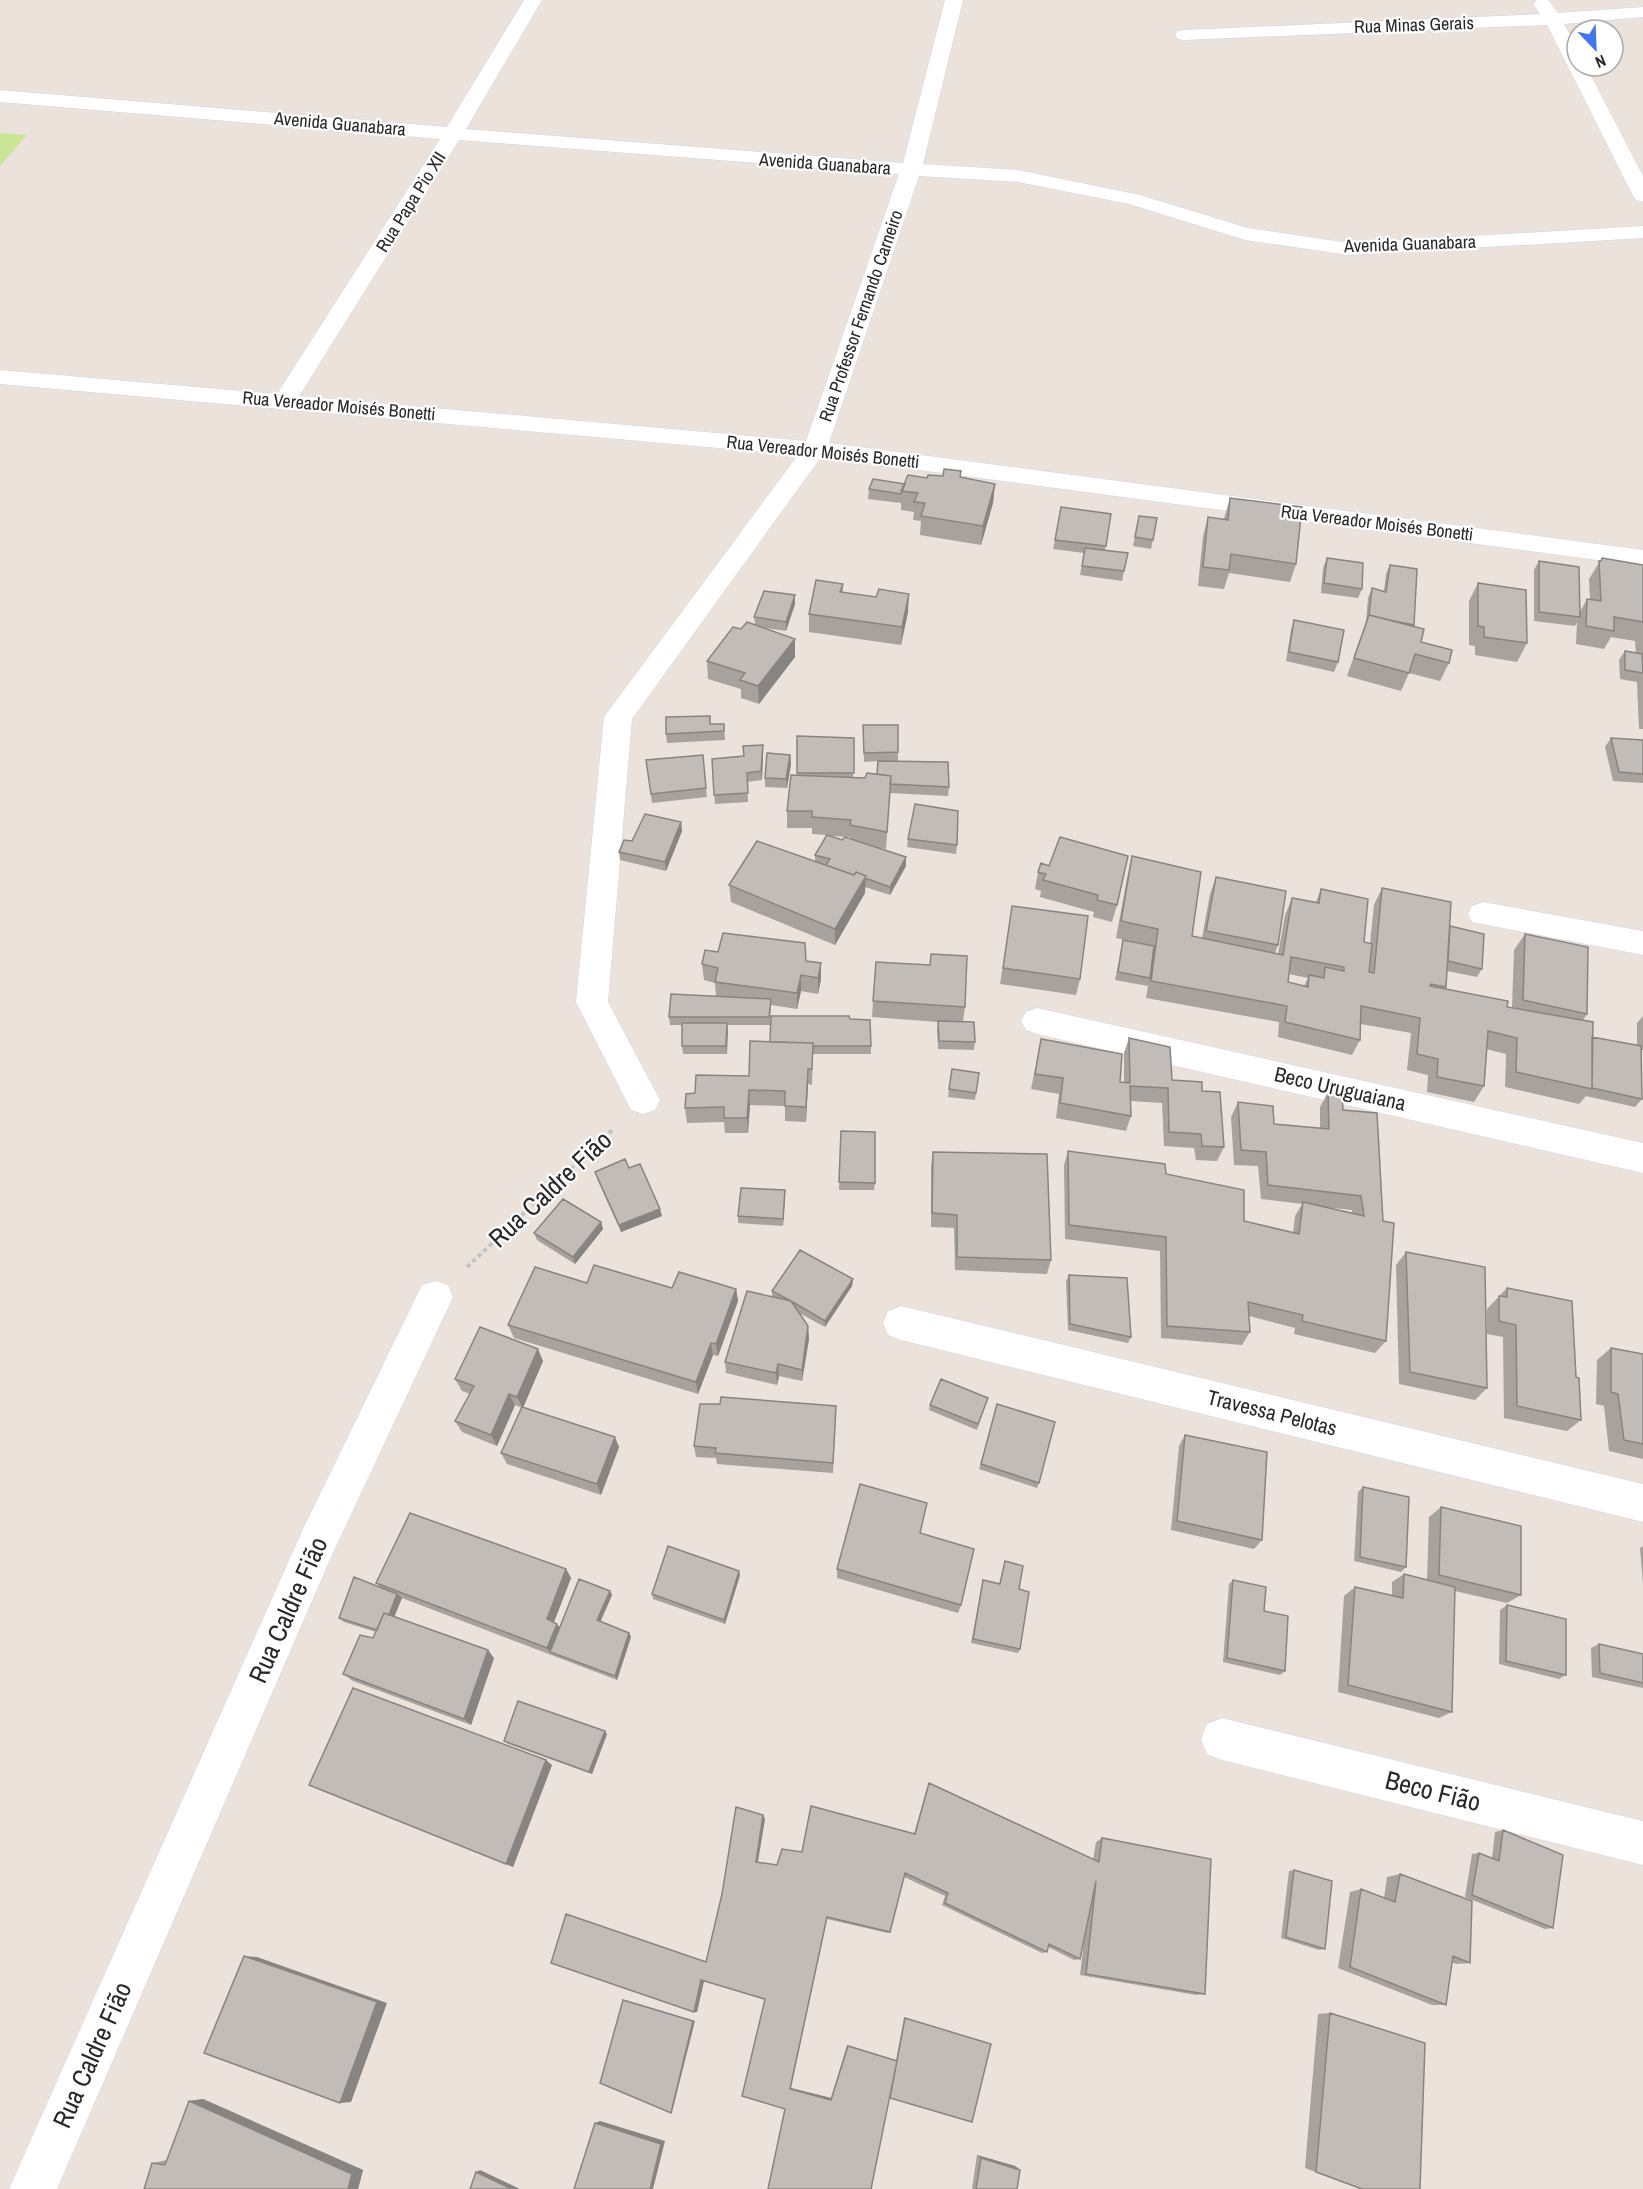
<svg xmlns="http://www.w3.org/2000/svg" width="1643" height="2189" font-family="'Archivo Narrow',sans-serif">
	<style>
		.pitch { fill: #cbe596 }
		.lines { fill: none; stroke-linecap: round; stroke-linejoin: round }
		.minor-casing { stroke: #d0d5e1; stroke-width: 1 }
		.path { stroke: #c3c3c3; stroke-width: 4; stroke-dasharray: 4.5 3; stroke-linecap: butt }
		.minor { fill: #fff; fill-rule: evenodd }
		.wall { fill: #a7a29e; fill-rule: evenodd }
		.shaded-wall { fill: #888481 }
		.building { fill: #c2bcb8; stroke: #888481; stroke-width: 1.5; fill-rule: evenodd }
		.labels { text-anchor: middle; stroke-width: 4.5; stroke-linejoin: round; paint-order: stroke }
		.far-street-label { font-size: 18px; fill: #282828; stroke: #fff }
		.street-label { font-size: 21px; fill: #282828; stroke: #fff }
		.near-street-label { font-size: 26px; fill: #282828; stroke: #fff }
	</style>
	<rect width="100%" height="100%" fill="#eae2db"/>
	<path class="pitch" d="M0,133l27,2 -27,31z"/>
	<g class="lines">
		<defs>
			<path id="minor" d="M524,0h18l-76,129 437,34 42,-163h18l-40,164 95,6 122,25 108,33 101,15 294,-17v12l-294,17 -104,-15 -116,-36 -111,-22 -99,-6 -90,267 814,107v16l-822,-109 -189,262 -24,283 52,98 -5,10 -12,4 -12,-4 -55,-108 28,-285 194,-262 -798,-71v-14l277,24 163,-255 -440,-37v-12l447,37zM459,140l440,34 -93,267 -507,-45z
				M1537,0h11l10,13 85,-6v10l-79,7 13,24v18h9l57,110v26l-7,-2 -3,-4 -86,-171 -363,15 -6,-1 -3,-4 3,-4 6,-1 356,-16 -7,-10z
				M1483,902l160,29v24l-171,-33 -4,-8 4,-8z
				M1037,1008l606,135v30l-606,-139 -11,-4 -5,-9 5,-9z
				M435,1281l13,4 5,12 -122,260 -274,632h-48l294,-660 119,-244z
				M901,1306l742,178v38l-742,-182 -13,-5 -5,-12 5,-12z
				M1222,1718l421,103v44l-421,-105 -15,-6 -6,-15 6,-15z"/>
		</defs>
		<use href="#minor" class="minor-casing"/>
		<path class="path" d="M467,1267l145,-137"/>
		<use href="#minor" class="minor"/>
	</g>
	<path class="wall" d="M961,471v6l34,7 -2,19 -12,42 -61,-10 1,-14 -8,-1 1,-8 -13,-2v-7l-33,-4 1,-10 36,-5 22,-6 16,-2z
		M1230,498l66,66 -6,18 -61,-9 -5,16 -26,-3 5,-50 5,-19 16,2z
		M1111,514l-6,36 23,3 -6,28 -42,-6 4,-22 -31,-4 2,-9z
		M1139,516l18,2 -6,31 -18,-3z
		M1327,558l35,31 -4,9 -37,-5 2,-25z
		M1602,558l41,7v164h-4l-2,-47 -17,-3 -1,-19 6,-9 11,2 -1,-12 -24,-4 -7,12 -28,-5 1,-22 -2,4 -41,-5v-51l5,-9 41,51 7,-13h3l-1,-20z
		M1390,565l24,60 -1,1 8,16 28,21 -9,18 -31,-8 -8,18 -54,-15 19,-54 2,-24 4,-10 12,3 2,-17z
		M1478,583l49,60 -10,19 -42,-7v-9l-6,-1v-44z
		M843,584v9l65,19 -7,33 -92,-13v-18z
		M795,604l-9,27 -21,-3 30,11v18l-36,47 -18,-6v-9l-33,-10 -1,-18 34,-32 14,-5 -1,-7z
		M1294,620l44,42 -4,10 -48,-11 5,-31z
		M710,716l1,8h13l1,16 -58,3 -1,-9z
		M863,725l35,27v9l51,26 -1,9 -58,-3 -4,56 -11,-2 31,19 -16,29 -25,-8v6l-30,52 -104,-43 -2,-17 86,-24v-6l11,-20 -14,-1v-6h-25v-17l10,-36v-39l57,2 -1,39 12,1 12,-4 1,-13 -14,1zM830,836l20,1v2l-8,1z
		M1611,738l32,2v43l-30,-2 -8,-34z
		M763,755l-1,25 -15,2 1,20 -33,2 -3,-45z
		M790,755l1,9 -4,24 -22,-1v-9z
		M646,760l60,28 1,9 -55,6z
		M681,822l1,9 -16,40 -46,-11 -1,-8 13,-11z
		M908,839l49,6 -1,9 -49,-7z
		M1132,856l60,80 10,2 8,-44 6,-17 62,68 -3,8 3,1 7,-39 7,-17 24,4 5,-13 43,53 6,1 4,-38 8,-17 68,38 32,43 -5,8 -30,-6 -1,16 -1,2 62,18h5l2,-57 11,-16 62,80 -4,6 9,17 45,9v-23l6,-7v34h-2l1,49 -7,8 -49,-11 -7,8 -74,-17 1,-33 -20,-5 -2,37 -10,16 -47,-10 1,-17 -21,-5 4,-37 -50,-9 -1,16 -8,15 -74,-18 1,-15 -133,-24 2,-12 -33,-6 8,-40 29,5 -36,-7 12,-65zM1289,974l19,4 -4,8 -16,-4z
		M1049,866l68,39 -5,17 -19,-5 1,-5 -54,-15 1,-6 -6,-2 3,-17z
		M1012,906l68,73 -4,16 -76,-11z
		M718,952l88,9 15,18 -3,15 -17,-3 -4,18 -26,-4 -1,20h-43v29h-44l-1,-8v-21h-12l-1,-8 47,-21 -1,-13 -11,-3 -2,-16z
		M873,1001l92,6 -2,14 12,21 -1,8 -36,-1 -1,-20 1,-7 -66,-5z
		M850,1019l21,27v8h-58l-1,31 -4,-1 -2,38 -21,-1v-15l-35,-1 -2,28h-23l-1,-11 -37,1 -2,-15 10,-15 54,-17 21,-34z
		M1129,1038l43,42 30,11 22,56 -7,14 -21,-1 -2,-12 -30,-2 -2,-43 -31,-2v15l-5,15 -70,-13 3,-24 -28,-5 10,-50 79,43 4,1v-30z
		M952,1069l27,4 -4,27 -27,-3z
		M1328,1092l15,18 34,3 9,228 -11,12 -81,-19 1,-6 -46,-12 1,16 -8,13 -81,-7 -1,-87 -95,-12 -1,-74 4,-14 98,23 78,47 49,12 2,-17 7,-12 -41,-5 -3,-33 -24,-1 -3,-48 7,-15 36,22 46,4v-21zM1322,1207l30,3v3z
		M841,1131l34,52 -1,7h-35z
		M933,1152l118,108 -4,14 -92,-4 -1,-42 -23,-1v-61z
		M629,1168l33,48 -41,16 -24,-53 -2,-7z
		M785,1190l-2,36 -45,-3v-7z
		M601,1222l2,7 -28,35 -38,-24 -3,-7z
		M1406,1252l81,136 -12,12 -76,-16 -3,-119z
		M1069,1275l62,62 -3,6 -60,-13 -2,-49z
		M853,1279l-1,7 -27,41 -26,-14 9,13 1,13 -7,42 -23,-5 -2,9 -51,-12 -1,-11 47,-66v-5z
		M587,1283l85,5 64,1 2,12 -20,55 -5,-1 -15,39 -184,-56 -6,-13z
		M1507,1288l69,89 5,43 -14,11 -63,-13 -1,-81 -16,-3v-25z
		M1611,1348l32,6v105l-34,-8 -5,-45 -8,-2 1,-44z
		M543,1361l-20,46 96,40 -18,48 -94,-31 -6,-11 21,-45 -7,-3 -18,41 -35,-14 -7,-11 15,-27 -8,-3 -7,-12z
		M988,1398l-11,32 -48,-20 1,-5z
		M997,1404l42,79 -2,5 -58,-19z
		M836,1406l-3,67 -116,-9 -1,-6 -20,-1 -2,-11z
		M1185,1435l77,105 -8,9 -83,-19 8,-84z
		M1363,1487l43,80 -5,5 -47,-11 4,-69z
		M1441,1507l80,88 -14,8 -52,-12 -3,121 -13,6 -101,-26 6,-96 11,-9 37,9v-14l12,-8 23,6 2,-63z
		M920,1533l41,72 -3,8 -121,-35v-9z
		M1643,1546v39l-3,-37z
		M1005,1561l15,88 -2,4 -47,-10 12,-63 16,4z
		M566,1569l5,9 -17,44 5,5 51,-36 2,4 -11,26 28,12 2,4 -14,43 -215,-82 -8,18 100,42 -23,67 -118,-44 -10,-7 30,-36 3,-6 -32,-10 -5,-4 42,-30 -5,-5z
		M740,1575l-15,49 -72,-25 -1,-5z
		M1233,1580l31,31 21,60 -5,4 -57,-13 6,-78z
		M1507,1605l59,70 -7,4 -60,-15 1,-54z
		M1599,1644l44,10v34l-51,-11 -1,-29z
		M607,1734l-15,40 -84,-30 -4,-3z
		M552,1765l-39,102 -204,-82z
		M929,1783l164,77 3,-18 6,-4 103,156 -9,1 -116,-20 4,-35 -4,19 -6,1 -26,-13 -1,5 -5,1 -100,-48 3,-9 -41,-19 -14,55 -2,1 -61,-14 -36,169 40,10 16,-53 49,15 8,-42h1l-15,80 -105,11 -20,-109 -61,-19 -7,31h-3l12,-50 59,-143 -7,43 19,3 25,-13 112,-18 13,-46z
		M1503,1830l50,98 -8,1 -80,-32 7,-43 7,-1 13,5 3,-26z
		M1294,1870l31,79 -6,1 -38,-12 8,-67z
		M1400,1874l70,89 -14,1 -4,-2 -6,43h-14l-94,-37 12,-76 11,-3 23,9 3,-21z
		M1330,2013l90,176h-60l-55,-21 13,-154z
		M203,2099l160,71 -5,19h-214l8,-26 15,-3 22,-59z
		M977,2155l38,11 5,4 -3,19h-45z"/>
	<path class="shaded-wall" d="M995,484l-2,19 -12,42 2,-19z
		M909,594l-1,18 -7,33 1,-18z
		M795,595v9l-9,27v-9z
		M795,639v18l-36,47 -1,-18z
		M763,745v10l-1,25 -1,-9z
		M790,755l1,9 -4,24 -1,-9z
		M681,822l1,9 -16,40 -1,-9z
		M906,857v9l-16,29v-8z
		M866,876l-1,17 -30,52v-16z
		M821,963v16l-3,15v-16z
		M801,975v16l-4,18v-16z
		M727,1023l1,8 -1,23 -1,-8z
		M808,1069v15l-2,38v-15z
		M749,1090l1,15 -2,28 -1,-15z
		M785,1190v7l-2,29v-7z
		M660,1209l2,7 -41,16 -2,-7z
		M601,1222l2,7 -28,35 -2,-7z
		M853,1279l-1,7 -27,41v-6z
		M736,1289l2,12 -20,55 -2,-12z
		M808,1326l1,13 -7,42v-11z
		M711,1343l2,12 -15,39 -2,-12z
		M538,1349l5,12 -20,47 -6,-11z
		M778,1364l1,12 -2,9 -1,-12z
		M509,1394l6,11 -18,41 -6,-11z
		M615,1437l4,10 -18,48 -4,-11z
		M566,1569l5,9 -19,49 -5,-8z
		M739,1571l1,4 -15,49 -1,-4z
		M610,1591l2,4 -13,29 -2,-4z
		M397,1594l5,4 -15,37 -5,-4z
		M557,1624l5,7 -12,21 -3,-4z
		M629,1633l2,4 -14,43 -2,-4z
		M488,1650l6,8 -23,67 -7,-6z
		M605,1731l2,3 -15,40 -3,-2z
		M546,1760l6,5 -39,102 -7,-3z
		M763,1815l2,4 -8,46 -1,-3z
		M244,1956l13,1 130,46 -36,99 -11,1z
		M701,1980l3,1 -7,31h-3z
		M625,2000l70,21 -23,91 -1,1z
		M791,2088l40,10v2l-41,-11z
		M203,2099l160,71 -5,19h-10l-159,-88z
		M600,2121l65,20 -12,48h-3l-55,-66z
		M977,2155l38,11 5,4 -39,-12z
		M480,2170l40,19h-8l-36,-17z"/>
	<path class="building" d="M944,469l17,2 -1,6 35,7 -12,42 -62,-10 4,-13 -11,-1 4,-9 -17,-2 7,-16 19,3 1,-3 15,1z
		M873,479l32,5 -4,10 -32,-5z
		M1230,498l72,9 -6,57 -65,-10 -2,16 -26,-3 5,-50 20,3z
		M1061,507l50,7 -5,32 -51,-6z
		M1139,516l18,2 -4,22 -18,-3z
		M1085,548l43,5 -4,18 -42,-5z
		M1327,558l36,5 -1,26 -38,-6z
		M1602,558l41,7v57l-29,-5v14l-28,-5 1,-27 14,2 -2,-40h2z
		M1539,561l40,6 1,50 -41,-5z
		M1390,565l27,4 -3,56 -20,-4 -25,-6 3,-27 14,4z
		M816,580l27,4 -3,8 36,5 3,-8 30,5 -7,33 -93,-13z
		M1478,583l48,7 1,53 -43,-6v-10l-6,-1z
		M764,591l31,4 -9,27 -32,-5z
		M1369,615l55,14 -3,13 31,8 -3,13 -34,-9 -6,19 -55,-15z
		M1294,620l50,10 -6,32 -49,-10z
		M747,622l48,17 -37,47 -18,-6 5,-7 -38,-12 26,-34 8,2z
		M1625,651l17,3 1,19 -18,-3z
		M710,716v8h14v7l-58,3v-17z
		M863,725h35v27l-34,1z
		M797,736l57,2v35h-57z
		M1611,738l32,2v34l-24,-2z
		M763,745l-2,26 -14,2 1,20 -34,2 -2,-36 32,-3 -1,-10z
		M767,753l23,2 -4,24 -21,-1z
		M703,755l3,33 -55,6 -5,-34z
		M878,761l70,1 1,25 -59,-3 1,-8 -14,-2z
		M867,773l24,3 -4,56 -37,-7 1,-5 -39,-3v-6h-25l4,-36 74,3z
		M915,804l43,7 -1,34 -49,-6z
		M645,814l36,8 -16,40 -46,-10 5,-12 8,1z
		M827,835l15,5 3,-3 61,20 -16,30 -25,-9 1,-2 -10,-4 -2,3 -28,-10 4,-6 -15,-4z
		M1060,837l68,19 -11,49 -20,-5 1,-5 -55,-15 3,-6 -8,-2 3,-9 8,3z
		M757,841l97,34 2,-3 10,4 -31,53 -106,-44z
		M1132,856l69,16 -9,64 91,19 9,-57 27,5 2,-14 47,10 -4,43 8,2 -3,28 5,1 8,-85 69,14 -5,85 -15,-3 -1,2 78,15 -1,6 86,15 -1,67 -76,-17 1,-34 -29,-7 -4,55 -47,-9 1,-18 -21,-5 3,-36 -59,-12 -1,34 -75,-18 2,-16 -136,-25 7,-52 -37,-8zM1291,957l53,10v4l-19,-4 -1,11 -15,-3 -1,12 -20,-5z
		M1216,877l70,14 -8,54 -72,-14z
		M1012,906l76,10 -8,63 -77,-11z
		M1450,926l34,8 -2,35 -34,-8z
		M723,933l82,10 1,18 15,2 -3,15 -17,-3 -4,18 -82,-11 3,-14 -16,-4 3,-14 13,2z
		M1525,934l63,13 -1,67 -64,-14z
		M1123,940l31,6 -4,32 -32,-6z
		M931,954l36,2 -2,51 -92,-6 3,-39 54,3z
		M671,994l100,5 -2,18h-100z
		M771,1016h78l1,3 20,1 1,26h-58v-3l-43,-1z
		M938,1021l36,1 1,20 -36,-1z
		M682,1023h45l-1,23h-44z
		M1592,1037l49,9 1,53 -50,-11z
		M1129,1038l41,9 2,33 30,2v9l18,1 4,55 -22,-1 -1,-12 -32,-2 -1,-44 -38,-2 1,30 -71,-13 3,-25 -28,-4 6,-35 81,15 -2,28 10,1z
		M750,1041l63,2 -1,26h-4l-2,38 -21,-1v-15l-36,-1 -2,28h-23v-11l-39,1 1,-14 9,-1 1,-18 53,1z
		M952,1069l27,4 -3,20 -27,-4z
		M1328,1092l14,1 1,17 34,3 6,108 11,2 -8,118 -84,-20 1,-6 -55,-13 2,30 -83,-6 -1,-89 -97,-12 -1,-74 97,13 1,10 78,16v31l55,13 4,-32 61,14 -3,-20 -93,-11 -2,-33 -25,-2 -3,-48 35,4 1,18 55,5z
		M841,1131l34,1v51l-36,-1z
		M933,1152l114,2 4,106 -94,-3v-42l-25,-2z
		M625,1159l4,9 11,-4 20,45 -41,16 -24,-53z
		M741,1188l44,2 -2,29 -45,-3z
		M563,1199l38,23 -28,35 -39,-24z
		M800,1250l53,29 -28,42 -34,-20 -19,-10z
		M1406,1252l79,15 2,121 -77,-16z
		M594,1265l78,23 7,-16 57,17 -20,55 -5,-1 -15,39 -188,-57 27,-58 52,16z
		M1069,1275l58,3 4,59 -61,-13z
		M1507,1288l65,13 4,76 3,1 2,42 -64,-14 -1,-81 -17,-4v-25l8,1z
		M747,1291l44,10 17,25 -6,44 -24,-6 -2,9 -51,-11z
		M480,1327l58,22 -21,48 -8,-3 -18,41 -36,-14 19,-35 -19,-7z
		M1611,1348l32,6v90l-19,-4 -6,-46 -7,-2z
		M941,1379l47,19 -10,26 -48,-19z
		M721,1397l115,9 -3,57 -118,-10 1,-5 -22,-2 6,-42h20z
		M997,1404l58,18 -16,61 -58,-19z
		M522,1407l93,30 -18,47 -96,-31z
		M1185,1435l82,17 -5,88 -85,-19z
		M860,1484l67,19 -7,30 54,16 -13,56 -124,-36z
		M1363,1487l46,10 -3,70 -46,-10z
		M1441,1507l80,19v69l-82,-20z
		M410,1513l156,56 -19,50 10,5 -10,24 -171,-65z
		M668,1546l71,25 -15,49 -72,-26z
		M1005,1561l18,5 -4,23 10,3 -9,57 -47,-10 10,-59 17,4z
		M1404,1574l51,13 -3,125 -104,-27 7,-98 48,11z
		M354,1577l43,17 -8,21 -5,-2 -7,17 -38,-12z
		M579,1579l31,12 -13,29 32,13 -14,43 -65,-24z
		M1233,1580l33,7 -2,24 24,5 -3,55 -58,-13z
		M1507,1605l59,14v56l-60,-14z
		M384,1613l104,37 -24,69 -121,-45 17,-39 13,3z
		M1599,1644l44,10v29l-43,-10z
		M353,1688l193,72 -40,104 -197,-79z
		M518,1701l87,30 -16,41 -85,-31z
		M929,1783l170,79 3,-24 109,21 -6,135 -119,-20 10,-93 -16,78 -31,-15 -2,8 -102,-49 3,-10 -43,-20 -15,59 -63,-15 -37,172 41,11 17,-54 49,15 -26,128h-103l17,-80 -43,-13 23,-97 -64,-19 -7,32 -143,-49 15,-49 140,48 16,-68 14,-87 27,8 -7,47 21,3 5,-16 20,3 9,-46 104,28z
		M1503,1830l60,25 -10,73 -81,-33 7,-42 20,8z
		M1294,1870l38,11 -7,68 -39,-12z
		M1400,1874l72,27 -2,62 -17,-7 -7,49 -96,-38 11,-78 34,13z
		M244,1956l133,46 -37,101 -136,-50z
		M623,2000l70,21 -22,92 -71,-30z
		M1330,2013l95,30 -5,146h-58l-46,-17z
		M905,2018l86,26 -19,78 -82,-24z
		M189,2101l163,73 -4,15h-204l8,-26 13,2z
		M595,2123l66,21 -11,45h-76z
		M981,2158l39,12 -3,19h-41z
		M476,2172l36,17h-42z"/>
	<g class="labels">
		<g class="far-street-label">
			<text transform="translate(1414 25) rotate(-2)" y="6">Rua Minas Gerais</text>
			<text transform="translate(340 124) rotate(5)" y="6">Avenida Guanabara</text>
			<text transform="translate(825 164) rotate(4)" y="6">Avenida Guanabara</text>
			<text transform="translate(411 202) rotate(-58)" y="6">Rua Papa Pio XII</text>
			<text transform="translate(1410 244) rotate(-2)" y="6">Avenida Guanabara</text>
			<text transform="translate(861 316) rotate(-71)" y="6">Rua Professor Fernando Carneiro</text>
			<text transform="translate(339 406) rotate(5)" y="6">Rua Vereador Moisés Bonetti</text>
			<text transform="translate(823 452) rotate(6)" y="6">Rua Vereador Moisés Bonetti</text>
			<text transform="translate(1377 523) rotate(7)" y="6">Rua Vereador Moisés Bonetti</text>
		</g>
		<g class="street-label">
			<text transform="translate(1340 1089) rotate(13)" y="7">Beco Uruguaiana</text>
			<text transform="translate(1272 1413) rotate(14)" y="7">Travessa Pelotas</text>
		</g>
		<g class="near-street-label">
			<text transform="translate(550 1189) rotate(-43)" y="9">Rua Caldre Fião</text>
			<text transform="translate(288 1610) rotate(-66)" y="9">Rua Caldre Fião</text>
			<text transform="translate(1433 1791) rotate(14)" y="9">Beco Fião</text>
			<text transform="translate(92 2055) rotate(-66)" y="9">Rua Caldre Fião</text>
		</g>
	</g>
	<g transform="translate(1595 48) rotate(157)"><circle r="28" fill="#ffffff" stroke="#a9a9a9" stroke-width="1.5"/>
	<path d="M0-4.5L10 22L0 15L-10 22Z" fill="#4475ee"/>
	<text y="-9" font-size="16" font-weight="bold" text-anchor="middle" fill="#282828">N</text>
	</g>
</svg>
